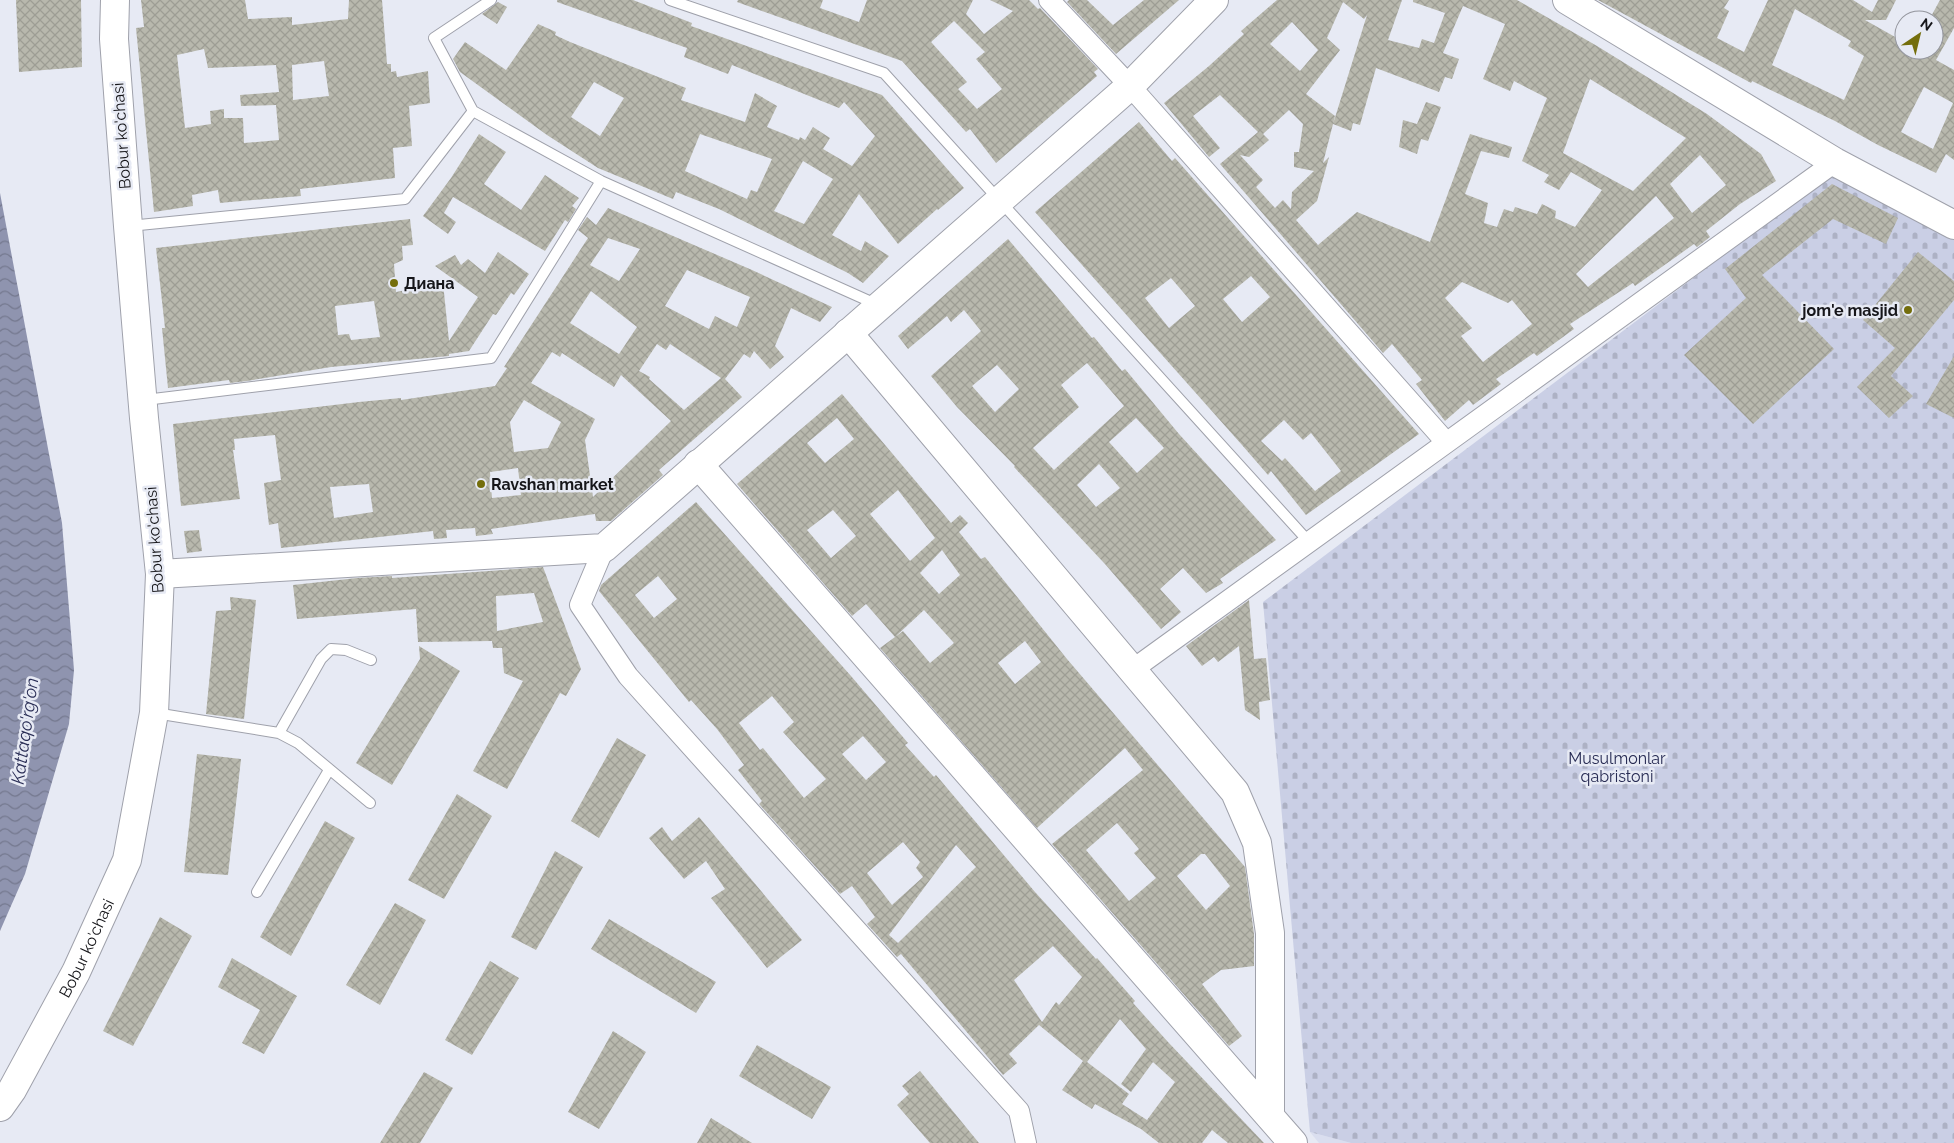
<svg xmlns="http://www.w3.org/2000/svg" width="1954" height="1143" font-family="Raleway,sans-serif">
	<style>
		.built { fill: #dadeef }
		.cemetery { fill: url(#cemetery-stones) }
		.water { fill: url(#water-waves) }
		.building { fill: url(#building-cross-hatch); fill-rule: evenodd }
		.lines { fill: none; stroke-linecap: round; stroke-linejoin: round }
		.lane-casing { stroke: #9fa1ab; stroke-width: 12 }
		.street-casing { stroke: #9fa1ab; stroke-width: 22 }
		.secondary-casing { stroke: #9fa1ab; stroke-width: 30 }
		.lane { stroke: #fff; stroke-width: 10 }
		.street { stroke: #fff; stroke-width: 20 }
		.secondary { stroke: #fff; stroke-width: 28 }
		.poi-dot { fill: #746e0c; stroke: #e7eaf4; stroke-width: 2 }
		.labels { text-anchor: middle; stroke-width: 5; stroke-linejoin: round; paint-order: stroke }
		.street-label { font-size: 16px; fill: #16161a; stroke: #e7eaf4 }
		.poi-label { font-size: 16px; font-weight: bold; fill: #16161a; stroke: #e7eaf4; text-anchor: start }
		.park-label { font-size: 16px; fill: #272b53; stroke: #e7eaf4 }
		.water-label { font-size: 18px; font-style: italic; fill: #292d55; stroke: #e7eaf4 }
	</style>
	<defs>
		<pattern id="cemetery-stones" width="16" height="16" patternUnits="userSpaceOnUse" patternTransform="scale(1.25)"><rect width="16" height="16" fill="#cacfe5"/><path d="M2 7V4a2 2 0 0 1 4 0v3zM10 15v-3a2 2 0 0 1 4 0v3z" fill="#adb1c4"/></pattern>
		<pattern id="water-waves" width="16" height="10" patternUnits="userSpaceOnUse" patternTransform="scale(1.25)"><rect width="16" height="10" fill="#8f94af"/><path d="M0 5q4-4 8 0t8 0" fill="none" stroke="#74788e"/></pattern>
		<pattern id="building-cross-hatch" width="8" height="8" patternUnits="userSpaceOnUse" patternTransform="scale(1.25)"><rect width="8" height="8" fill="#b8b8ad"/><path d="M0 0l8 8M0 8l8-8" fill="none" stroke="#9d9d94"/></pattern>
	</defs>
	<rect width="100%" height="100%" fill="#e7eaf4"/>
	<path class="built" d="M1310,1132l41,11h-32z"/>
	<path class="cemetery" d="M1830,175l124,65v903h-603l-41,-11 -47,-530z"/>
	<path class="water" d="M0,193l62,330 12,147 -5,54 -44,150 -25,57z"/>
	<path class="building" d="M16,0h65l1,67 -63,5z
		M141,0h104l3,19 44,-2v8l56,-6 1,-19h33l5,64h4v8l5,-1 1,6 31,-6 2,32 -21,3 3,40 -19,2 2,30 -95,11 1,7 -71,6 -10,1 -2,-13 -26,5 1,11 -39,6 -18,-184 8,-1zM204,49l4,19 68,-3 3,27 -39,3 1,11 35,-1 3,35 -35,3 -1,-25h-19v-9l-14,2 1,13 -26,4 -8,-73zM324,61l5,35 -36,4 -1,-35z
		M557,0h76l59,23 -1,3 191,69 82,93 -26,22 -1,-1 -39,35 -39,-50 -27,41 29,16 4,-10 24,15 -26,27 -15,-10 -129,-64 -43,-17 -3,7 -75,-31 -51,-33 -87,-63 -7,-13 12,-17 41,28 32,-46 18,8 -1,3 15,7 116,46 -5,12 64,22 10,-29 22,13 -10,21 32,13 1,-3 5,3 8,-13 17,11 -7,11 29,17 23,-30 -31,-34 -5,6 -107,-43 -4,9 -44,-17 3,-9 -130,-46zM594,82l30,16 -24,38 -29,-19zM700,134l72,25 -15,33 -6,-2 -4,9 -62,-28zM803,161l30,18 -29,45 -30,-13z
		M738,0h85l-3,8 39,14 8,-22h106l-7,14 18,20 29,-23 -23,-11h39l9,9 2,-1 58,61 -4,3 3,4 -101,87 -26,-34 -4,3 -64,-71 -165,-59zM954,21l31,31 -9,7 26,30 -25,20 -19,-20 9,-7 -36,-40z
		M1069,0h18l26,25 31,-25h35l-63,54 -49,-52z
		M1277,0h125l-14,40 31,8 3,-9 12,4 11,-30 -32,-11v-2h104l80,46 110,68 54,40 15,27 -36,23 -34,27 4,6 -13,10 -3,-3 -59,42 -2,-3 -63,41 4,5 -37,27 -3,-3 -38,26 5,5 -28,21 -4,-5 -24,21 -29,-37 6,-4 -30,-36 -9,9 -163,-189 38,-32 -38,-37 -27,21 27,32 -11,9 -45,-54 45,-37 35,-32 -3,-3zM1343,2l21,17 3,-4 -34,109 2,-8 -29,-22 34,-44 -13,-12zM1463,6l42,18 -22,55 27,12 4,-10 33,17 -25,63 27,14 -5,7 15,8 12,-18 31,18 -27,37 -20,-9 1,-7 -14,-7 -5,10 -22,-7 -2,5 -9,-3 -7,18 -13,-4 4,-20 -23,-9 16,-43 28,7 3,-11 -42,-13 -40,108 -73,-30 -39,33 -22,-25 21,-19 12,-44 -6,6 10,-39 18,7 2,-8 7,2 16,-57 63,24 6,-15 7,2 7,-20 -16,-6zM1292,22l26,28 -18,21 -30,-27zM1590,79l96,59 -53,53 -70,-38zM1289,110l14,14 -4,28h-5v15l20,4 -22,21 -1,17 -8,-9 -8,8 -19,-21 7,-7 -23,-25 9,2 20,-17 -6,-6zM1700,155l26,30 -34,28 -22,-29zM1656,196l18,22 -86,69 -12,-13zM1462,282l46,21 4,-3 20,24 -49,38 -22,-26 11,-8 -27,-30z
		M1598,0h131l-5,8 5,3 -12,27 27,14 24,-52h85l19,12 6,-12h18l-10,20h-21l39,22v8h30v-30h-5l11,-20h14v28l-18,32 18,10v90l-8,-6 -10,19 -58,-28 -43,-24 -83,-40 -1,2zM1795,9l56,32 -3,5 16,10 -20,44 -72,-35zM1924,87l29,16 -20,46 -32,-17z
		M498,2l9,5 -10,17 -15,-10z
		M1426,102l15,5 -13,34 -7,-2 -4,15 -18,-7 4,-27 14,4z
		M1139,122l33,39 3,-3 244,276 -113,81 -35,-44 -3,4 -26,-30 -207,-233zM1251,276l19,21 -28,25 -19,-23zM1171,278l24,28 -26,22 -24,-30zM1284,420l19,20 8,-7 30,38 -26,20 -30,-33 -3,3 -21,-20z
		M479,134l27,18 -22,32 37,26 24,-35 34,23 -7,8 4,3 -8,13 -3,-2 -20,31 -92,-54 -9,16 12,9 -8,12 -25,-18 28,-38z
		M1832,184l66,34 -12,26 -53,-25 -71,56 72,74 -81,75 -69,-69 62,-57 -21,-29z
		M608,208l144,62 80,37 -12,15 -29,-14 -16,38 9,11 -14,12 -16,-18 -4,7 -6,-4 -19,25 17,18 -83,73 4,5 -52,46h-15l-1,-7 -104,15 2,5 -17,2 -1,-8 -29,2 1,8 -13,1 -1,-8 -152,17 -3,-25 -9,2 -5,-42 17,-3 -6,-45 -41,4 1,11h-2l7,49 -59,7 -8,-82 186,-22 42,-4v2l94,-14 12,-18 -3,-1 84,-129 -10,-8 9,-13 9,8zM608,238l32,11 -21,32 -29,-16zM687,270l63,27 -13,30 -22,-11 -6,13 -44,-23zM591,291l46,36 -18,27 -49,-31zM657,344l9,6 4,-6 51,34 -37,32 -35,-31 1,-2 -11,-6zM552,352l8,5 2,-4 52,34 7,-12 50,46 -78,76 -8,-57 10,-21 -64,-36zM524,400l37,22 -13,26 -34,4 -4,-30zM518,468l3,27 -29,3 -2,-26zM369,484l4,28 -39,6 -4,-31z
		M410,219l3,26 -11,1 1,14 -9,4 2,28 47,-9 6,58 29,-44 -43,-31 20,-11 6,10 7,-6 17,14 13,-21 31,22 -15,21 -3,-2 -15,22 -3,-1 -24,37 -20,3v2l-118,11 -84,14 -17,2 -1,-3 -61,8 -6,-60h3l-9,-80zM374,301l6,36 -29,3 -2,-6 -11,1 -3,-29z
		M1008,239l84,99 2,-1 28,34 3,-2 54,65 97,106 -56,39 3,4 -17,10 -23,-25 -23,21 21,23 -20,17 -56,-65 -91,-97 1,-1 -58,-59 -26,-31 50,-45 -17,-21 -13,12 -4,-6 -39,33 -10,-13zM1087,363l37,43 -70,64 -21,-22 46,-41 -18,-22zM997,365l22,24 -24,23 -23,-26zM1136,418l28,30 -27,25 -28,-31zM1099,464l21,24 -24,19 -19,-22z
		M1918,252l36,29v19l-63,76 22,20 -24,22 -32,-31 38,-39 -32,-28z
		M1954,356v62l-28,-14z
		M842,394l109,129 9,-8 8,8 -9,9 22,27 4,-2 82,102 178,208 9,67v32l-33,4 -19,14 40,52 -13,10 -177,-202 91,-74 -18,-22 -88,80 -157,-180 15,-11 -29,-33 -14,12 -115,-132zM837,418l17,21 -29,24 -18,-20zM898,490l37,48 -25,23 -40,-47zM833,510l23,26 -25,22 -24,-28zM942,550l18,25 -21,19 -19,-21zM924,610l30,33 -24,20 -27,-32 -8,6zM1025,641l16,21 -26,22 -17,-21zM1117,823l22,26 -5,4 22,25 -27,23 -43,-51zM1201,854h4l25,32 -24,24 -29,-34z
		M696,502l155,174 57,67 -3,2 29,32 2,-2 99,117 61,67 1,-1 38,43 -2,2 35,39 96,101h-36l-16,-13 -10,13h-43l-18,-14 -46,-25 -3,5 -30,-19 21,-29 -44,-36 -30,29 8,9 -14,12 -102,-121 -4,3 -30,-33 8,-7 -23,-31 -12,8 -81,-90 3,-3 -24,-31 6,-5 -27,-36 -26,-29 -2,2 -90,-111 2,-6zM658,576l19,23 -23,19 -19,-23zM772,696l22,26 -11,10 43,47 -22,19 -41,-50 -3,2 -21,-27zM863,736l23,26 -20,18 -24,-26zM903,842l17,20 -4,6 7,9 -31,28 -25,-32zM956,845l20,22 -78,76 -9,-8zM1053,946l29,31 -23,28 -3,-3 -14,20 -28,-42zM1120,1019l26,30 -25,35 10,8 22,-30 22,20 -28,38 -25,-16 7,-10 -42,-32z
		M199,530l3,21 -15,2 -3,-22z
		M543,567l38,102 -15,27 -6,-3 -53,96 -34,-18 50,-90 -19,-8 -2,-25h-9l-1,-7 -74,1 -2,-33 -119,10 -4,-34 64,-7 35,-2v2zM534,593l9,29 -46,9 -1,-35z
		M230,597l26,3 -12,119 -38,-5 10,-103 15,-1z
		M1249,600l5,59 12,-1 4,42 -11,2 1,18 -15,-10 -6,-64 -21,16 -4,-5 -12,9 -16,-20z
		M419,646l41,25 -68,114 -36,-22 64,-104z
		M617,738l29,17 -47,83 -28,-17z
		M197,754l44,5 -13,116 -44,-3z
		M457,794l35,22 -48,83 -36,-19z
		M699,817l103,123 -35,28 -56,-70 14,-9 -19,-28 -22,18 -35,-41 13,-11 10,14z
		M325,821l30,17 -64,118 -31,-19z
		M555,851l28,16 -47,83 -25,-13z
		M395,903l31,17 -46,85 -34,-20z
		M160,917l32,19 -59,110 -30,-15z
		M609,919l107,63 -20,31 -105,-64z
		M232,958l65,38 -33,58 -22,-11 18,-33 -42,-23z
		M490,961l29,17 -47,77 -27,-15z
		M613,1031l33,21 -47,77 -31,-17z
		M757,1045l74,42 -19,32 -73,-43z
		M920,1071l59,72h-49l-33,-38 12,-11 -7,-8z
		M424,1072l29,16 -33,55h-40z
		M711,1118l41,25h-55z"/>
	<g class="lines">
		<defs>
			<path id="lane" d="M491,0l-57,38 39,73 128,70 277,124
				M670,0l214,73 425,469
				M129,226l276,-27 68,-88
				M145,400l346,-42 110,-177
				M155,713l124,20 19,10 72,60
				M279,733l42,-74 10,-10 15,1 25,10
				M257,892l72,-122"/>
			<path id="street" d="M1049,0l81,86 316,356
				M604,548l-24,57 48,71 391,435 7,32
				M1132,670l703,-508"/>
			<g id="secondary">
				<path d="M1567,0l268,162 119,63"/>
				<path d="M848,333l387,459 22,51 13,90v183"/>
				<path d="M698,464l595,679"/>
				<path d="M160,574l444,-26 526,-462 84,-86"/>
				<path id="s1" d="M0,1107l12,-17 64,-118 51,-112 27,-147 6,-139 -16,-156 -16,-192 -14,-187 1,-39"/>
			</g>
		</defs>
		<use href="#lane" class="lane-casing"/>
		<use href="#street" class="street-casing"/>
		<use href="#secondary" class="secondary-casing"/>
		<use href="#lane" class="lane"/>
		<use href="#street" class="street"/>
		<use href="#secondary" class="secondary"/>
	</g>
	<g class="poi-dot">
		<circle cx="394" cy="283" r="5"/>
		<circle cx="1908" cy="310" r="5"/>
		<circle cx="481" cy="484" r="5"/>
	</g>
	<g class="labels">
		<g class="street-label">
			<text transform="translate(121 136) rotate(-94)" y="6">Bobur ko'chasi</text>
			<text transform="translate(154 540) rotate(-94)" y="6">Bobur ko'chasi</text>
			<text dy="6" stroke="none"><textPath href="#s1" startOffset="181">Bobur ko'chasi</textPath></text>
		</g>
		<g class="poi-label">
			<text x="404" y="289">Диана</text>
			<text x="1898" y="316" text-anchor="end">jom'e masjid</text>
			<text x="491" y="490">Ravshan market</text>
		</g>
		<g class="park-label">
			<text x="1617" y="764">Musulmonlar<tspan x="1617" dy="18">qabristoni</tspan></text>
		</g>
		<g class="water-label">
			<text transform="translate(25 731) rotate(-82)" y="6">Kattaqo'rg'on</text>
		</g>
	</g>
	<g transform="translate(1919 35) rotate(35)"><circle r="24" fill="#e7eaf4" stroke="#93959d"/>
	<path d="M0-4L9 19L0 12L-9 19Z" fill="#746e0c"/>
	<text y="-8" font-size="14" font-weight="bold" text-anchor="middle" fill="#16161a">N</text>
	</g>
</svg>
